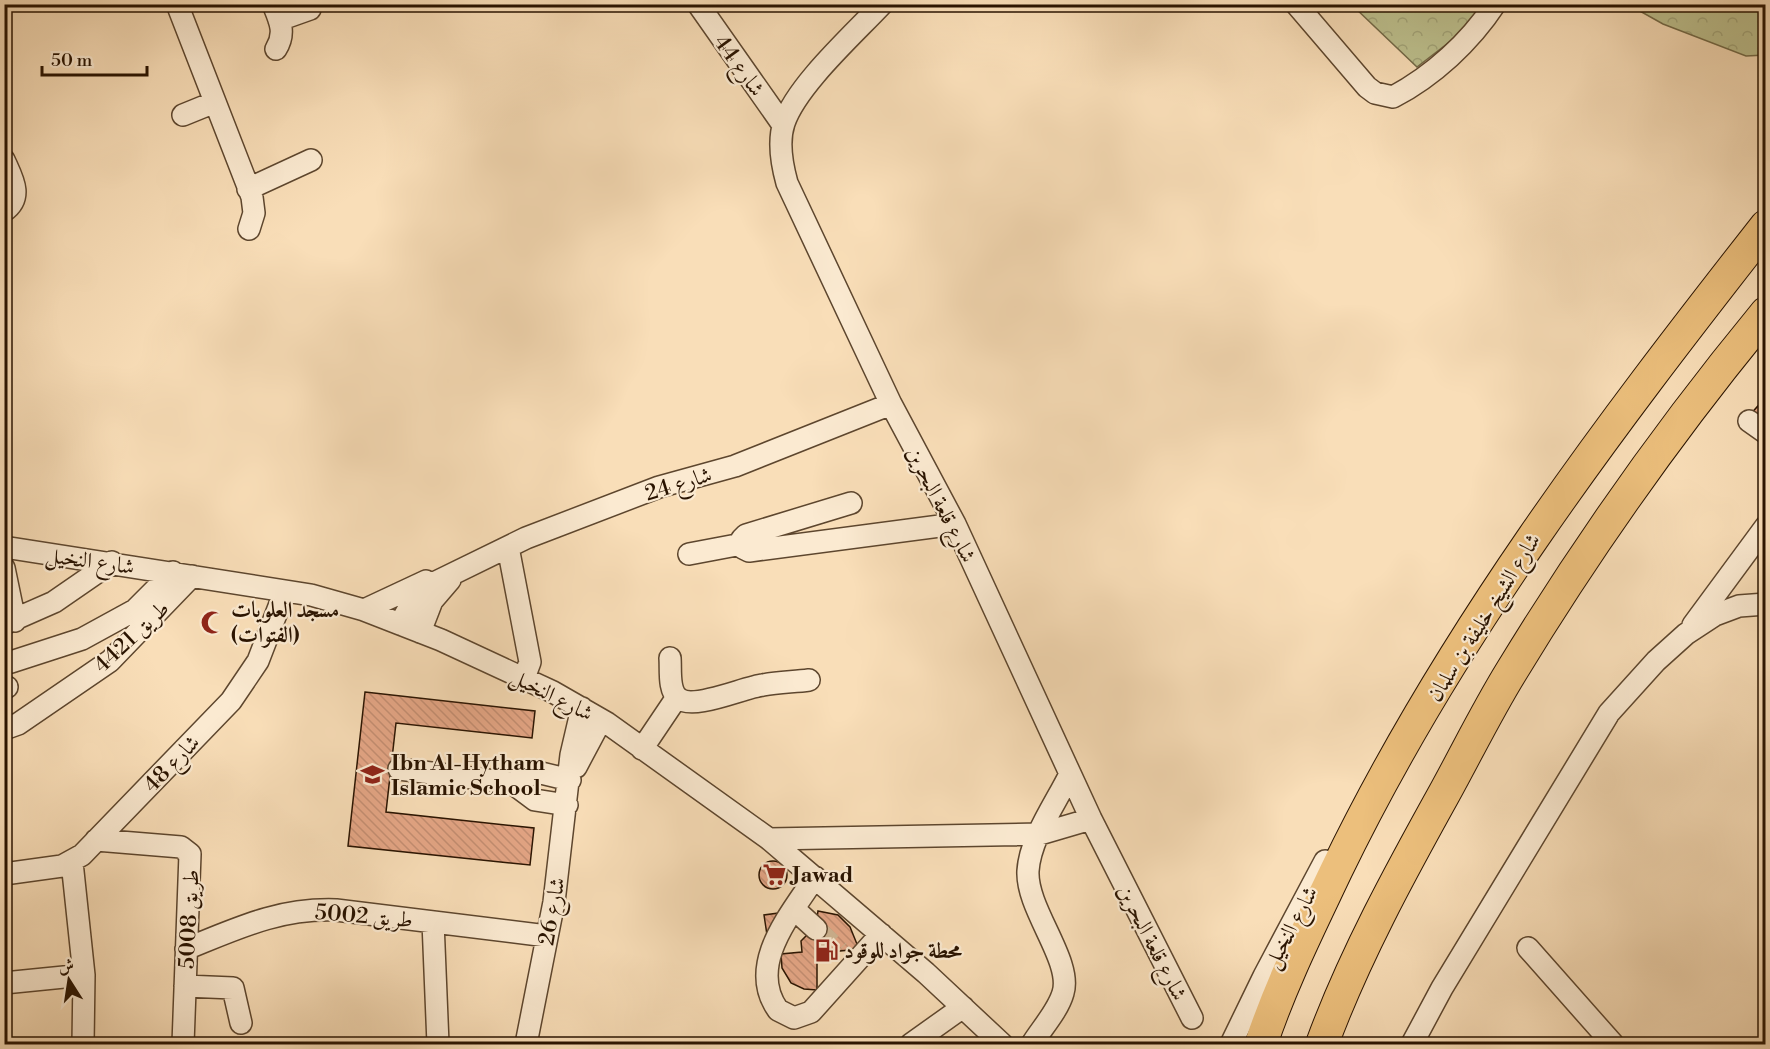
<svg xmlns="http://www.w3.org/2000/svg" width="1770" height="1049" font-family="'Libre Bodoni',Amiri,serif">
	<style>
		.forest { fill: url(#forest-crowns); stroke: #736a48; stroke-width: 1.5 }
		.building { fill: url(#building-back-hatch); stroke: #291300; stroke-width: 1.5 }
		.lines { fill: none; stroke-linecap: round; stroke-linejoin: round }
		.minor-tunnel { stroke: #cfb593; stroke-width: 21; stroke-dasharray: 21 10; stroke-linecap: butt }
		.minor-casing { stroke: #5d462e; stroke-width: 24 }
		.highway-casing { stroke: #291300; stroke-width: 34 }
		.minor { stroke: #fbead1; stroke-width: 21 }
		.highway { stroke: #ecbf7c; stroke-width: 32 }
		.labels { text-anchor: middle; stroke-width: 4.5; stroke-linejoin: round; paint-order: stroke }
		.street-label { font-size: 22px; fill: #291300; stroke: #fbead1 }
		.poi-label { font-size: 22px; font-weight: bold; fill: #291300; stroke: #fbead1; text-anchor: start }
	</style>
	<defs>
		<pattern id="forest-crowns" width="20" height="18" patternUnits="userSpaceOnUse" patternTransform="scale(1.5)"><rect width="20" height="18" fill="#bdc18f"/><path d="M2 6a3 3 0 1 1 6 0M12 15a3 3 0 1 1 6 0" fill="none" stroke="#a2a57a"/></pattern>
		<pattern id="building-back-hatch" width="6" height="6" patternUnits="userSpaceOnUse" patternTransform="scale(1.5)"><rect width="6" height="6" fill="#e6a787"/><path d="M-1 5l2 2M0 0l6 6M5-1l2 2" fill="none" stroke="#c58f73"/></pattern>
	</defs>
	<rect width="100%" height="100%" fill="#f9deb8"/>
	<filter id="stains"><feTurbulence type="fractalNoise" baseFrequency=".00333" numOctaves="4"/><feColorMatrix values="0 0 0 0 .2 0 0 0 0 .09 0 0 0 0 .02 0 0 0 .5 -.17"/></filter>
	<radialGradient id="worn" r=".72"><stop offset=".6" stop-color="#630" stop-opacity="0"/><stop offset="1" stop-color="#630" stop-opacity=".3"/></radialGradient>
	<path class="forest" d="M1352,5h134l-12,18 -57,44z
		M1629,5h136v50l-19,1 -83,-32z"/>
	<path class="building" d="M1766,397v34l-18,-14z
		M365,692l170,19 -3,27 -136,-15 -10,89 148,16 -4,37 -182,-19z
		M759 875a14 14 0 1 1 28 0a14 14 0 1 1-28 0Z
		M818,911l20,4 12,12 9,22 -29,3 -5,7 -8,3v28l-13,-1 -13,-6 -9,-15 -1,-14 21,-2 -1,-11 7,-7 7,-1z
		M779,913l-12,22 -3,-20z"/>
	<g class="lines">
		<path class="minor-tunnel" d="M816,929l23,22"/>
		<defs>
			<path id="minor" d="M177,4l75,193 2,16 -5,16
				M273,4c7,17 13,29 3,45
				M698,4l85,121
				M882,4c-28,30 -85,81 -98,119 -6,18 -2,42 3,60l104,221 64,120 136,295 101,199
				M1296,4l71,83 8,6 18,4c40,-21 77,-55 102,-93
				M279,20l31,-11
				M183,115l32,-13
				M4,160c8,18 20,37 0,51
				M248,189l63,-29
				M1749,421l17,12
				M851,503l-105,32 -4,4 1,9 6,3 206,-27
				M4,547l307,48 53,15 77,30 112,52 54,31 162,116 157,134 76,71
				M508,547l22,115 -6,16
				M689,554l53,-10
				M4,568l11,53
				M364,610l62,-29
				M4,624l50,-22 58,-40
				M400,624l14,-25 18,-15 94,-46 133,-51 76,-21 156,-62
				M1693,625l73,-99
				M420,632l12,-31 18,-21
				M670,658c1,12 -2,32 8,40 15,13 66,-11 85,-13 15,-3 31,-3 46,-5
				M11,662l71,-23 53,-29 38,-38
				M4,687h3
				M4,729l14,-5 92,-63 82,-85
				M642,749l35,-52
				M576,767l25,-47
				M399,769l113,14 25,-11 33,8
				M512,783l23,17 32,5
				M769,839l271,-5 51,-15
				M96,840l85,7 9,7 -7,190
				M72,862l12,113 -1,69
				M4,874l58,-8 20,-11 149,-154 27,-40 27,-70
				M815,877c-24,37 -69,88 -37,133l16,8 17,-6 70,-78
				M794,909l22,20
				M433,922l5,122
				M1528,948l85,96
				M186,949c52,-21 93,-41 150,-39l211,26
				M4,983l80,-8
				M185,986l48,2 8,35
				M526,1044l28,-142 17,-147 11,-47
				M911,1044l52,-37
				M1032,1044c9,-15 26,-33 31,-51 10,-32 -37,-84 -35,-122 2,-33 28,-68 42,-97
				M1231,1044l33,-68 61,-115
				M1412,1044l30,-56 167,-275 47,-52 30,-27 29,-19 24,-9 27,-2"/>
			<path id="highway" d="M1261,1044c20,-60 48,-116 75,-173 113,-234 270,-441 430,-645
				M1322,1044c32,-87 78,-171 123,-252 22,-40 42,-81 66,-120 76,-125 161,-245 255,-359"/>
		</defs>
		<use href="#minor" class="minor-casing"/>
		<use href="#highway" class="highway-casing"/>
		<use href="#minor" class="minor"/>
		<use href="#highway" class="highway"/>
	</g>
	<defs>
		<symbol id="mosque-bare" viewBox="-9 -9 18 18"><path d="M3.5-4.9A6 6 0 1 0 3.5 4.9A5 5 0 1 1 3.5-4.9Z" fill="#8f2418" stroke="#fbead1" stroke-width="2.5" paint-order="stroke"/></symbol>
		<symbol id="school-bare" viewBox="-9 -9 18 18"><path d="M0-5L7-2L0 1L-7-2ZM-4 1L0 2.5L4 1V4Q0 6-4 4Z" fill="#8f2418" stroke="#fbead1" stroke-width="2.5" paint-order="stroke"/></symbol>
		<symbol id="supermarket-bare" viewBox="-9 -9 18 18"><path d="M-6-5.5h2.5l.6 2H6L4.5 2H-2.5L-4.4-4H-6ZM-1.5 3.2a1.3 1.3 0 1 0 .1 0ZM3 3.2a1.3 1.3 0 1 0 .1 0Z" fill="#8f2418" stroke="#fbead1" stroke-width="2.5" paint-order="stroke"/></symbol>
		<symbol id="fuel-bare" viewBox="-9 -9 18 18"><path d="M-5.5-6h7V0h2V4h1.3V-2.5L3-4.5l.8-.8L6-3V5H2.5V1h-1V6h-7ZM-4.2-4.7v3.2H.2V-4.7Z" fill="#8f2418" stroke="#fbead1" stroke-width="2.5" paint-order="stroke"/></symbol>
	</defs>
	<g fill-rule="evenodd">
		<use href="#mosque-bare" x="196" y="606" width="33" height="33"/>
		<use href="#school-bare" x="356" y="758" width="33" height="33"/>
		<use href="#supermarket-bare" x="758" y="858" width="33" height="33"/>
		<use href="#fuel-bare" x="810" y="934" width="33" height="33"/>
	</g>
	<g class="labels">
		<g class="street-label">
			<text transform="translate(740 65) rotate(54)" y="8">شارع 44</text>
			<text transform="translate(678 483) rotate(-17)" y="8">شارع 24</text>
			<text transform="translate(942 504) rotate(63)" y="8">شارع قلعة البحرين</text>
			<text transform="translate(90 560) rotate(8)" y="8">شارع النخيل</text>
			<text transform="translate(1483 617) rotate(-58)" y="8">شارع الشيخ خليفة بن سلمان</text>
			<text transform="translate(131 636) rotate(-43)" y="8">طريق 4421</text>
			<text transform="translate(552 694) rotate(27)" y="8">شارع النخيل</text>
			<text transform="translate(171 763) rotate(-46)" y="8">شارع 48</text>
			<text transform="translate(551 911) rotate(-80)" y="8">شارع 26</text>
			<text transform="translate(364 915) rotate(5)" y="8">طريق 5002</text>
			<text transform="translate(188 919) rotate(-87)" y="8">طريق 5008</text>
			<text transform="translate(1290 927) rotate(-62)" y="8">شارع النخيل</text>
			<text transform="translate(1153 942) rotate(63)" y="8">شارع قلعة البحرين</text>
		</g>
		<g class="poi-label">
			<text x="231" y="617">مسجد العلويات<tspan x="231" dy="25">(الفتوات)</tspan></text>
			<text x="391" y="770">Ibn Al-Hytham<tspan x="391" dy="25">Islamic School</tspan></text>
			<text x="792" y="882">Jawad</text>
			<text x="844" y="958">محطة جواد للوقود</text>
		</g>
	</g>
	<rect width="1770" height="1049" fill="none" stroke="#f9deb8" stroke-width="24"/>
	<rect x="6" y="6" width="1758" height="1037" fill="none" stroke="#291300" stroke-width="3"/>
	<rect x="12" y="12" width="1746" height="1025" fill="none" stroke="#291300" stroke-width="1.5"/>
	<g transform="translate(69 980) rotate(348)" stroke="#fbead1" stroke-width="4.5" paint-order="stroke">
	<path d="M0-4.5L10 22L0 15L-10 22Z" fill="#291300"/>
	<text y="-9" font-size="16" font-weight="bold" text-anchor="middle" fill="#291300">ش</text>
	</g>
	<path d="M42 66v9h105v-9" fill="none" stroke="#291300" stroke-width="3"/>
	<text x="51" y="66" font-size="18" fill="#291300" stroke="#fbead1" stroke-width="4.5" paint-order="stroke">50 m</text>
	<rect width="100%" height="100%" filter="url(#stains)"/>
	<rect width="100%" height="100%" fill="url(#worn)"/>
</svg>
